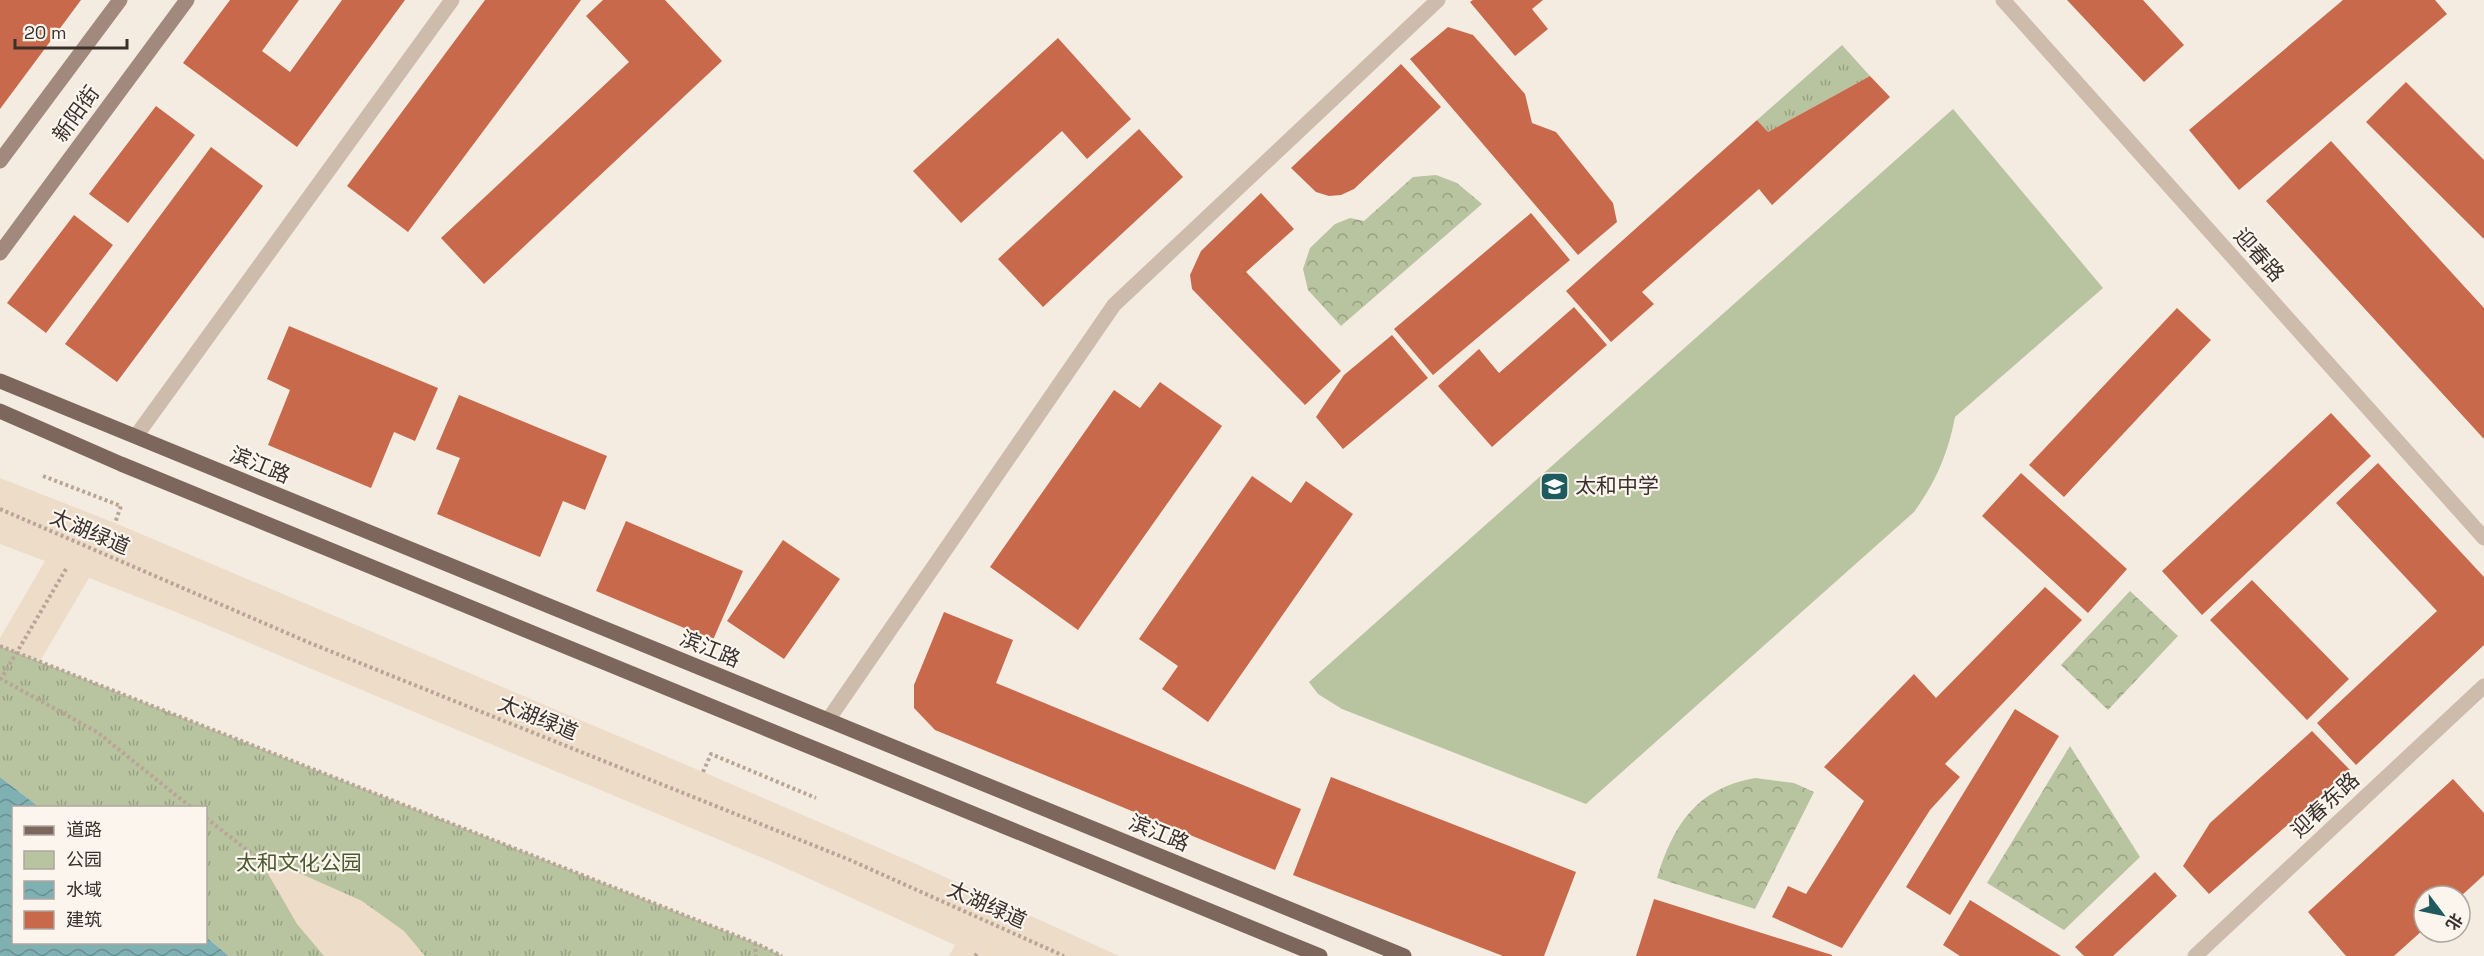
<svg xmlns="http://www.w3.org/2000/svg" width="2484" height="956" font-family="'Space Grotesk','Noto Sans SC',sans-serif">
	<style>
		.grass { fill: url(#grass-tufts) }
		.forest { fill: url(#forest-crowns) }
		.park { fill: #b8c4a0 }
		.plaza { fill: #ecdcc8 }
		.water { fill: url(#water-waves) }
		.building { fill: #c8694b }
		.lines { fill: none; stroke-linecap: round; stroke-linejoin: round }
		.path { stroke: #b9a596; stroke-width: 4; stroke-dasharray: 3 3; stroke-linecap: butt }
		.lane { stroke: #cdbbac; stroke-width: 15 }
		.street { stroke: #cdbbac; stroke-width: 15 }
		.secondary { stroke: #a18a7d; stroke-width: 15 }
		.primary { stroke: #7d675c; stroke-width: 15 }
		.labels { text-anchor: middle; stroke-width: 4.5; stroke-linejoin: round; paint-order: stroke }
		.street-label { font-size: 21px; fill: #3b302b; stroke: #fbf5ee }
		.poi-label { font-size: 21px; fill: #3b302b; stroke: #fbf5ee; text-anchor: start }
		.park-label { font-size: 21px; fill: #4a5a2e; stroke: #fbf5ee }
	</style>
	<defs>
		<pattern id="grass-tufts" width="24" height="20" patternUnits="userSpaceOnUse" patternTransform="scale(1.5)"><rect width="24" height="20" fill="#b8c4a0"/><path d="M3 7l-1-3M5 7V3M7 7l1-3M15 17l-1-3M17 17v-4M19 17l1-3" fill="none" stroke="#97a083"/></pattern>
		<pattern id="forest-crowns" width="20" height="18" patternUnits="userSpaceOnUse" patternTransform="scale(1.5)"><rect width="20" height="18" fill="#b8c4a0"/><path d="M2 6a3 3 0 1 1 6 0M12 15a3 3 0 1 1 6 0" fill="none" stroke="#97a083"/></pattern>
		<pattern id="water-waves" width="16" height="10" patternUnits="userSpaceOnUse" patternTransform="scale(1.5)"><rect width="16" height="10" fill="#7fb0b2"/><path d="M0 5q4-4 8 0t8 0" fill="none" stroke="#699091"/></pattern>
	</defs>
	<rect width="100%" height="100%" fill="#f4ebe1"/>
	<path class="grass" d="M1842,45l28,31 -102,56 -11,-12z
		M0,646l755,297 27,13h-553l-23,-19v-129l-167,-1 -39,-30z"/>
	<path class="forest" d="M1436,175l21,8 25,21 -141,122 -33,-36 -5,-21 7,-21 25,-24 15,-6 14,3 49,-44z
		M2130,591l48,45 -70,74 -47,-45z
		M2070,746l70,111 -76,73 -77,-47z
		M1755,778l39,5 20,9 -59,117 -98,-31c16,-53 40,-90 98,-100z"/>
	<path class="park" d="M1953,109l150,179 -148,129c-7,36 -19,65 -41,95l-328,292 -244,-95 -24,-15 -9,-12z"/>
	<path class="plaza" d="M0,478l115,45 588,249 211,91 205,93h-170l6,-11 -178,-81 -601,-252 -87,-34 -49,83 -40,-15v-8l45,-77 -45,-17z
		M260,860l37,12 65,29 42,30 21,25h-101l-27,-32z"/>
	<path class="water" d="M0,777l39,30 -25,1v134h192v-5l23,19h-229z"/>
	<path class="building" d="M0,0h81l-81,109z
		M230,0h69l-37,51 28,21 52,-72h63l-108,147 -114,-84z
		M485,0h96l-173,232 -61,-46z
		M603,0h62l57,61 -238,223 -43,-46 188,-176 -43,-46z
		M1473,0h70l-11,9 16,20 -33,27 -45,-54z
		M2067,0h76l41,45 -40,37z
		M2343,0h92l12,14 -208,176 -50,-60z
		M1448,27l25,8 52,59 7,29 24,9 57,71 4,19 -39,33 -168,-196z
		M1058,38l73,81 -44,40 -25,-28 -101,92 -48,-52z
		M1401,64l40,43 -87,82 -13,6 -12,1 -13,-4 -25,-24z
		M1870,76l20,21 -118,108 -13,-16 -117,103 12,12 -43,38 -45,-51 191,-171 11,12z
		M2406,82l78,78v79l-118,-117z
		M156,106l39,29 -67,88 -39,-29z
		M1139,129l44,48 -140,130 -45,-48z
		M2331,141l153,167v131l-218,-238z
		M211,147l52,39 -146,196 -52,-38z
		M1261,193l33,36 -48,43 95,99 -36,34 -113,-116 -2,-14 11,-24z
		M1531,213l39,47 -137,115 -39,-46z
		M74,215l39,30 -67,88 -39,-30z
		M1574,307l33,38 -115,102 -54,-61 41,-37 20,24z
		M2177,308l34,32 -147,157 -35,-32z
		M289,326l149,62 -23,53 -21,-9 -23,56 -103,-43 22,-55 -23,-11z
		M1392,335l36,43 -85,71 -27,-32 28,-42z
		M1160,382l62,44 -144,204 -88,-63 124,-177 26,18z
		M459,395l148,61 -22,54 -22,-9 -23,56 -103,-43 23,-56 -24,-9z
		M2331,413l40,43 -169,159 -40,-44z
		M2378,463l106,114v68l-128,120 -39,-42 120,-112 -101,-108z
		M2021,473l106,96 -39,44 -106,-97z
		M1252,476l39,27 15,-22 47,33 -145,208 -46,-33 16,-23 -39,-27z
		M626,521l117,50 -30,69 -117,-49z
		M783,540l57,39 -56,80 -57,-38z
		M2252,580l97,99 -42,41 -97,-100z
		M2045,587l37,33 -137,144 15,13 -30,33 -88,138 -70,-31 16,-31 18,8 58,-93 -40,-34 90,-93 22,24z
		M944,612l69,28 -17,43 305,126 -26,61 -340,-140 -21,-22v-23z
		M2015,709l44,27 -109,179 -44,-28z
		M2312,731l38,39 -141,124 -26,-28 27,-43z
		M1331,777l245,95 -32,84h-41l-210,-81z
		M2453,779l31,34v62l-23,21h-37v33l-30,27h-48l-38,-44z
		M2155,872l22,24 -64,60h-29l-9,-9z
		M1654,899l178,56v1h-196z
		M1970,900l91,56h-101l-17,-11z"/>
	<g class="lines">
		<path class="path" d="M43,476l78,30 -6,17
			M0,509l310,134 540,217 214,96
			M66,569l-65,110 96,53 95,76
			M0,646l755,297 27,13
			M703,772l8,-18 105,44
			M206,818l54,42
			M755,943l1,13
			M975,956l2,-2"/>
		<path class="lane" d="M136,436l316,-436"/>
		<path class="street" d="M2003,0l481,538
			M828,720l286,-415 324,-305
			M2195,956l289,-270"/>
		<path class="secondary" d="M0,161l120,-161
			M0,253l187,-253"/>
		<path class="primary" d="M0,381l1404,575
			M0,411l121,53 1199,492"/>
	</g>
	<defs>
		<symbol id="school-square" viewBox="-11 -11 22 22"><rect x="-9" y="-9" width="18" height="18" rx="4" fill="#1f5a5e" stroke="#fbf5ee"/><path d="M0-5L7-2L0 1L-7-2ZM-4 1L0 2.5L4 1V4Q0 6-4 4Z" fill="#fff"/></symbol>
	</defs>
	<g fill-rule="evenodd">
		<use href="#school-square" x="1538" y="470" width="33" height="33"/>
	</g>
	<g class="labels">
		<g class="street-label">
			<text transform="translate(76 114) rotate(-54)" y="7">新阳街</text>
			<text transform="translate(2259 255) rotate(48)" y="7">迎春路</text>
			<text transform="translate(260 465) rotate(22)" y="7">滨江路</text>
			<text transform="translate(90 532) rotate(23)" y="7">太湖绿道</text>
			<text transform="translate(710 649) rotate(22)" y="7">滨江路</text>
			<text transform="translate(538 718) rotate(22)" y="7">太湖绿道</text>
			<text transform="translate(2325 805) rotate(-43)" y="7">迎春东路</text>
			<text transform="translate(1159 833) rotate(22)" y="7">滨江路</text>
			<text transform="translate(987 905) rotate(24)" y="7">太湖绿道</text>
		</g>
		<g class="poi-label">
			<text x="1575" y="493">太和中学</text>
		</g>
		<g class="park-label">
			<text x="299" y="870">太和文化公园</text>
		</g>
	</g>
	<rect x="12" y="806" width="195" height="138" fill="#fbf5ee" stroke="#aea6a0" stroke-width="1.5"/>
	<rect x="24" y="826" width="30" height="9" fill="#7d675c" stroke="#aea6a0" stroke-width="1.5"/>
	<text x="66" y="836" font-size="18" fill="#3b302b">道路</text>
	<rect x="24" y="851" width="30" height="18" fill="#b8c4a0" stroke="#aea6a0" stroke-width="1.5"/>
	<text x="66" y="866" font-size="18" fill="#3b302b">公园</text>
	<rect x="24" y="881" width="30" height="18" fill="url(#water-waves)" stroke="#aea6a0" stroke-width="1.5"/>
	<text x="66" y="896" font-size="18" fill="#3b302b">水域</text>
	<rect x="24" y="911" width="30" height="18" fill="#c8694b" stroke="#aea6a0" stroke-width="1.5"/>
	<text x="66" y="926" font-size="18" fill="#3b302b">建筑</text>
	<g transform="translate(2442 914) rotate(122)"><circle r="28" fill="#fbf5ee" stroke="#aea6a0" stroke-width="1.5"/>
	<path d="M0-4.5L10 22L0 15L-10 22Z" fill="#1f5a5e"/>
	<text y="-9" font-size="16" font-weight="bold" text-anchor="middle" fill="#3b302b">北</text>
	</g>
	<path d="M15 39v9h112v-9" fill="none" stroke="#3b302b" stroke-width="3"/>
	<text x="24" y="39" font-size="18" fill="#3b302b" stroke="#fbf5ee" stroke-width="4.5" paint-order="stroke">20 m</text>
</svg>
